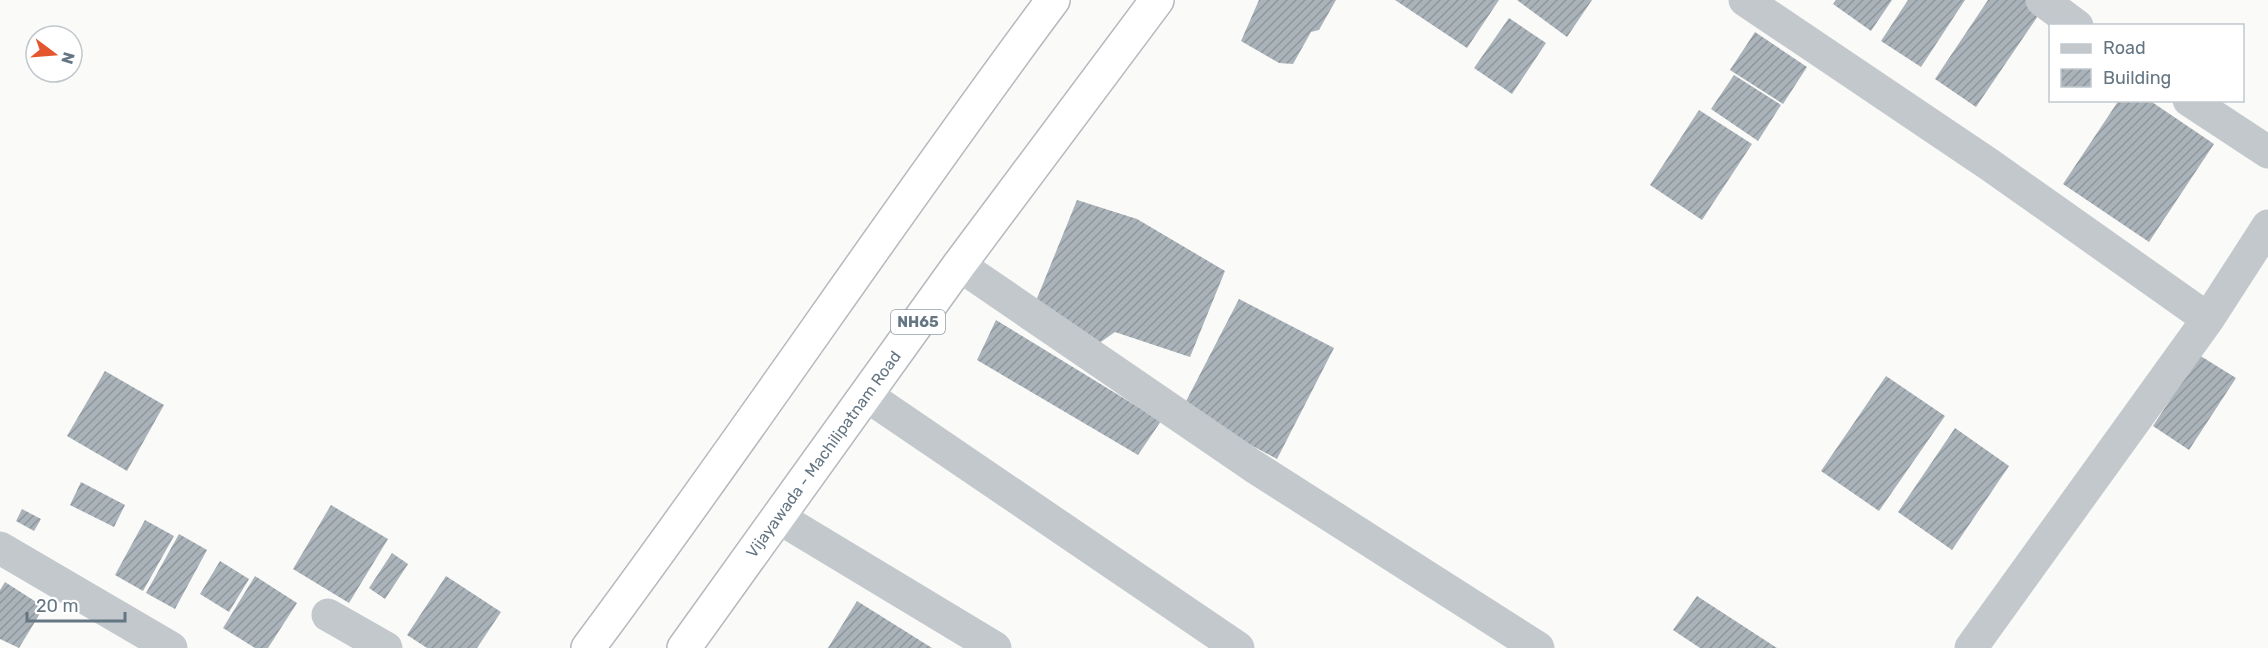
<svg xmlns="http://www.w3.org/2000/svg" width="2268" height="648" font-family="Rubik,sans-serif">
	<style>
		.building { fill: url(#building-hatch) }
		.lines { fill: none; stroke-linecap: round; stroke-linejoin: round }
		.highway-casing { stroke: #b4b9bd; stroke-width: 36 }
		.minor { stroke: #c3c8cc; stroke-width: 33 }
		.highway { stroke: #fff; stroke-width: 33 }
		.labels { text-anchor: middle; stroke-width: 6; stroke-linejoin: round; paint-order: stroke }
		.shield { fill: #fff; stroke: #939fa8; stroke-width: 1.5 }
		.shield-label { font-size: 15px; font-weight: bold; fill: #657683 }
		.street-label { font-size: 16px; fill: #657683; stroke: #fff }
	</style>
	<defs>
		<pattern id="building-hatch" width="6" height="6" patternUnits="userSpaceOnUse" patternTransform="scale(1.5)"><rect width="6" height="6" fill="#aab3b9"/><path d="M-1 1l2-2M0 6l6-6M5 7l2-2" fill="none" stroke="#8e969c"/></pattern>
	</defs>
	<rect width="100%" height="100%" fill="#fafaf8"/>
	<path class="building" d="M1259,0h77l-17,30 -8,2 -18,32 -14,-1 -38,-22z
		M1395,0h104l-32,48z
		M1517,0h75l-25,37z
		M1836,0h56l-21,31 -38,-27z
		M1908,0h57l-44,67 -40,-26z
		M1988,0h39l15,10 -66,97 -41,-28z
		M1509,18l37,25 -34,51 -38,-26z
		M1755,32l52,35 -24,37 -53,-34z
		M1734,75l47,30 -23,36 -47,-32z
		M2119,100h30l65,44 -65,98 -86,-58z
		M1699,110l53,34 -50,76 -52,-35z
		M1077,200l60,19 88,52 -35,86 -75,-25 -20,14 -68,-23z
		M1239,299l95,49 -57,111 -95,-50z
		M996,320l165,101 -23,34 -161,-95z
		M2199,355l37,23 -47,72 -36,-24z
		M105,371l59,34 -37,66 -60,-35z
		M1886,376l59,40 -66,95 -58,-40z
		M1955,428l54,38 -57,84 -54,-38z
		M81,482l44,23 -11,22 -44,-22z
		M331,505l57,34 -39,64 -56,-34z
		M22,509l19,10 -7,12 -18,-10z
		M145,520l29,16 -31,55 -28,-16z
		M179,534l28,16 -32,59 -29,-16z
		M392,553l16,11 -23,35 -16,-11z
		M220,561l29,18 -20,33 -29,-18z
		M255,576l42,27 -29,45h-13l-32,-20z
		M446,576l55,36 -24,36h-50l-20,-13z
		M5,582l39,25 -25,41 -19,-9v-49z
		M1697,596l80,52h-77l-27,-18z
		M857,601l75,47h-104z"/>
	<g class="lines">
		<defs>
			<path id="highway" d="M588,648c159,-213 306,-435 465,-648
				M684,648l275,-383 198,-265"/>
		</defs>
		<use href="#highway" class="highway-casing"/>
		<path class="minor" d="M1745,0l245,165 218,154
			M2042,0l35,26
			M2189,100l79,52
			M959,265l294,201 285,182
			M866,395l372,253
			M778,517l217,131
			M0,548l171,100
			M328,615l58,33
			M1971,648l237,-329 60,-93"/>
		<use href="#highway" class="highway"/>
	</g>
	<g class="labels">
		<rect class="shield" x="891" y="310" width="54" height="24" rx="4.5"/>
		<g class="shield-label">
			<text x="918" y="327">NH65</text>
		</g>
		<g class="street-label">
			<text transform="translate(823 454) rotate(-54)" y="6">Vijayawada - Machilipatnam Road</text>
		</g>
	</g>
	<rect x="2049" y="24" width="195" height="78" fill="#ffffff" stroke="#c1c8cd" stroke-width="1.5"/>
	<rect x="2061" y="44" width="30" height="9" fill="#c3c8cc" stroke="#c1c8cd" stroke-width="1.5"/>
	<text x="2103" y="54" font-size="18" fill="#657683">Road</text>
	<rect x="2061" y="69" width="30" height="18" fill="url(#building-hatch)" stroke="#c1c8cd" stroke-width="1.5"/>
	<text x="2103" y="84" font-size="18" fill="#657683">Building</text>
	<g transform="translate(54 54) rotate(106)"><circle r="28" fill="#ffffff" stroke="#c1c8cd" stroke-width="1.5"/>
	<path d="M0-4.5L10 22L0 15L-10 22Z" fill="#e4572e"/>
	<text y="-9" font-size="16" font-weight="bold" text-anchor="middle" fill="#657683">N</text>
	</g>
	<path d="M27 612v9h98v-9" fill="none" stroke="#657683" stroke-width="3"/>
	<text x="36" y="612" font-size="18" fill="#657683" stroke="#ffffff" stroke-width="4.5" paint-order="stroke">20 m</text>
</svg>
